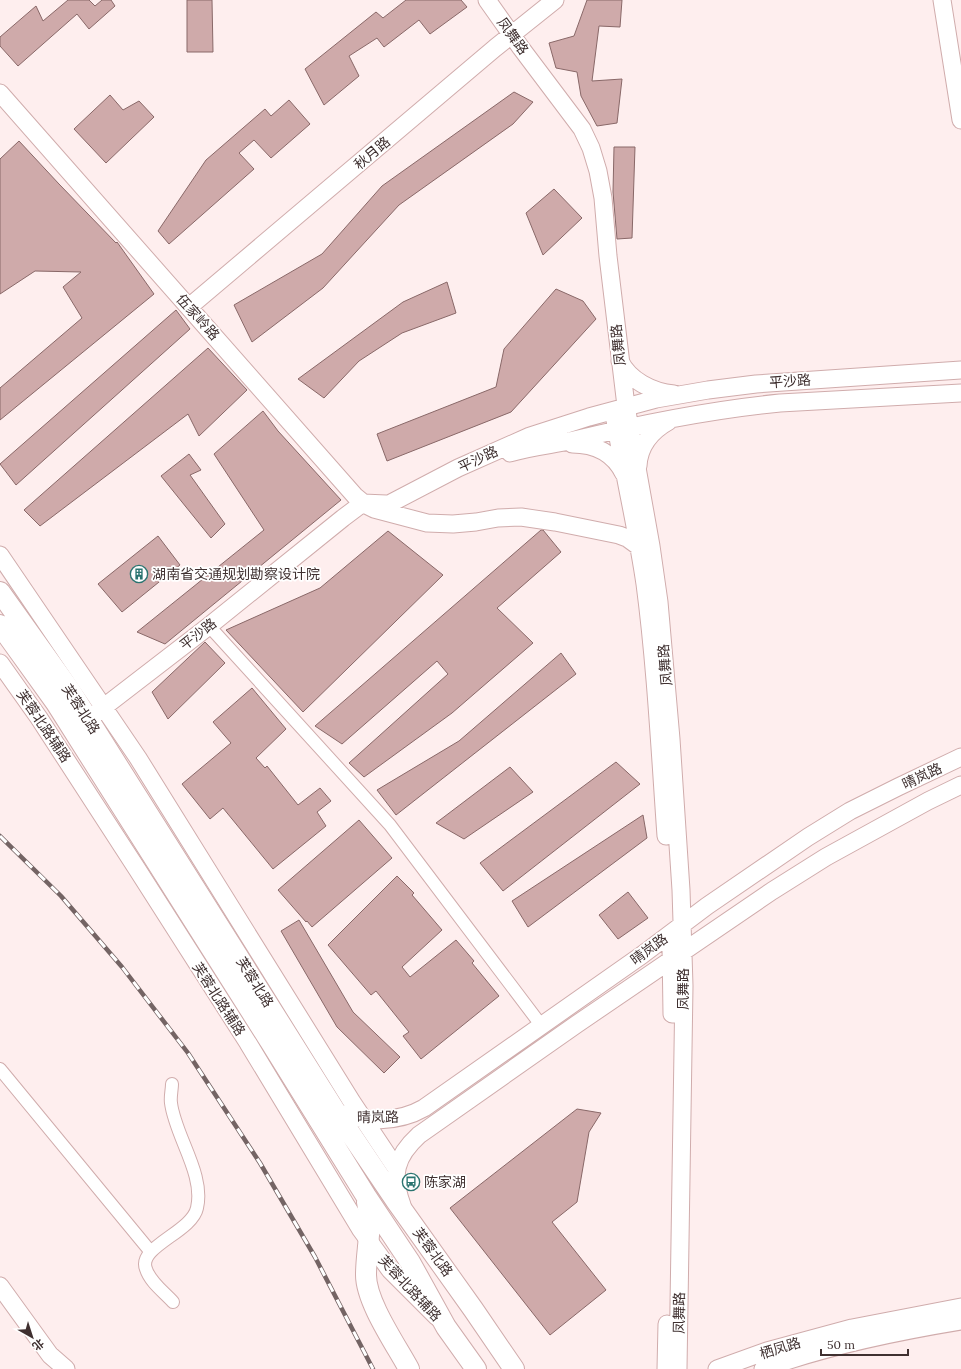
<svg xmlns="http://www.w3.org/2000/svg" width="961" height="1369" font-family="Lora,'Noto Sans SC',serif">
	<style>
		.building { fill: #cfaaaa; stroke: #896868 }
		.lines { fill: none; stroke-linecap: round; stroke-linejoin: round }
		.street-casing { stroke: #d0acac; stroke-width: 14 }
		.secondary-casing { stroke: #d0acac; stroke-width: 19 }
		.primary-casing { stroke: #d0acac; stroke-width: 22 }
		.street { stroke: #fff; stroke-width: 12 }
		.secondary { stroke: #fff; stroke-width: 17 }
		.primary { stroke: #fff; stroke-width: 20 }
		.rail-casing { stroke: #746464; stroke-width: 4.5 }
		.rail { stroke: #fff; stroke-width: 3; stroke-dasharray: 9; stroke-linecap: butt }
		.labels { text-anchor: middle; stroke-width: 3.5; stroke-linejoin: round; paint-order: stroke }
		.street-label { font-size: 14px; fill: #3f3030; stroke: #fff }
		.poi-label { font-size: 14px; fill: #3f3030; stroke: #fff; text-anchor: start }
	</style>
	<rect width="100%" height="100%" fill="#feeeee"/>
	<path class="building" d="M68,0h21l6,6 7,-6h9l4,6 -26,23 -12,-15 -59,52 -18,-20v-9l36,-31 7,15z
		M187,0h25l1,52h-26z
		M406,0h55l6,7 -37,27 -11,-14 -35,27 -7,-9 -28,18 10,20 -35,29 -19,-36 71,-57 7,6z
		M587,0h35l-2,27 -21,-1 -7,55 30,-2 -5,44 -20,3 -16,-30 -4,-24 -21,-4 -7,-25 25,-7z
		M514,92l19,10 -20,22 -114,81 -76,83 -71,54 -18,-37 88,-51 60,-68z
		M110,95l13,15 16,-9 15,16 -48,46 -32,-34z
		M289,100l21,24 -39,34 -17,-18 -15,13 15,16 -85,75 -11,-13 48,-71 59,-51 6,7z
		M19,141l40,43 57,59 1,-1 37,52 -154,126v-32l82,-70 -19,-31 18,-15 -46,-1 -35,23v-135z
		M614,147h21l-3,91 -15,1 -4,-47z
		M554,189l28,29 -39,37 -17,-42z
		M447,282l9,31 -54,20 -43,28 -35,37 -26,-19 105,-77z
		M556,289l27,12 13,18 -85,93 -124,49 -10,-27 119,-47 8,-38z
		M176,310l14,19 -174,156 -16,-21z
		M208,348l39,42 -48,46 -11,-22 -148,112 -16,-16z
		M263,411l15,20 63,69 -176,144 -28,-12 127,-102 -50,-76z
		M189,454l12,16 -11,5 35,49 -14,14 -50,-62z
		M541,530h2l18,22 -64,56 36,35 -81,70 -88,64 -15,-14 99,-89 -11,-13 -95,83 -27,-18z
		M388,531l55,44 -140,137 -77,-82 94,-42z
		M158,536l22,29 -58,47 -24,-28z
		M205,642l20,21 -57,56 -16,-27z
		M561,653l15,21 -180,141 -19,-25 82,-49z
		M252,688l34,41 -30,29 9,10 2,-2 31,39 22,-17 11,13 -14,11 9,14 -53,43 -50,-61 -13,11 -28,-35 49,-41 -18,-21z
		M616,762l24,22 -137,107 -23,-28z
		M510,767l23,25 -69,47 -28,-16z
		M643,815l4,23 -119,89 -16,-26z
		M359,820l33,38 -80,69 -5,-6 -1,1 -28,-32z
		M397,876l17,17 -2,2 30,35 -40,37 8,10 46,-37 18,21 -2,2 27,33 -78,63 -18,-23 6,-4 -33,-41 -5,4 -43,-50z
		M628,892l20,26 -30,21 -19,-24z
		M299,920l54,92 47,45 -16,16 -47,-46 -56,-96z
		M577,1109l24,4 -12,19 -12,70 -25,20 54,68 -56,45 -100,-127z"/>
	<g class="lines">
		<defs>
			<path id="street" d="M209,626l181,199 151,200
				M0,1069l150,182
				M172,1084c0,6 -2,13 -1,19 4,33 34,71 26,105 -5,24 -60,39 -51,61 4,13 18,23 27,33"/>
			<path id="secondary" d="M487,0l34,48 61,81 9,19 7,23 5,27 5,58 18,150 25,140 8,56 12,137 10,151 3,96 -6,383
				M942,0l19,120
				M0,93l355,403 11,9 8,4 53,14 26,1 23,-2 22,-4 23,-1 34,5 64,13 8,3 11,8
				M189,307l306,-259 60,-48
				M620,361c9,19 32,31 54,33
				M615,420c9,55 22,109 30,164 11,84 15,168 21,252
				M572,444c23,0 42,9 52,30
				M510,453c19,-6 40,-8 60,-12 69,-17 139,-31 210,-38l181,-10
				M638,466c1,-20 13,-35 31,-45
				M0,555l138,203 214,344 44,66
				M0,663l39,55 98,151 111,174 113,187 29,40 47,47
				M78,727l131,-101 134,-108 20,-15 23,1 5,-1 67,-35 72,-32 59,-19 67,-18 52,-9 48,-6 205,-14
				M671,946l1,68
				M336,1112c27,11 62,11 88,-4l218,-153 65,-49 101,-69 42,-26 48,-24 63,-30
				M402,1205c-11,-30 -7,-48 17,-70l158,-111 195,-133 54,-34 102,-56 33,-16
				M0,1286l50,69 16,14
				M666,1369l1,-45
				M717,1369l50,-18 85,-23 109,-21
				M763,1369c63,-23 131,-37 198,-48"/>
			<path id="primary" d="M0,592l70,98 266,422 60,89 77,108 41,60
				M0,625l56,78 215,340 95,153 44,66 36,65 30,42
				M367,1202c6,26 -1,48 -1,73 0,27 30,70 43,94"/>
		</defs>
		<use href="#street" class="street-casing"/>
		<use href="#secondary" class="secondary-casing"/>
		<use href="#primary" class="primary-casing"/>
		<use href="#street" class="street"/>
		<use href="#secondary" class="secondary"/>
		<use href="#primary" class="primary"/>
		<defs>
			<path id="rail" d="M0,836l61,60 61,71 66,86 72,110 55,94 58,112"/>
		</defs>
		<use href="#rail" class="rail-casing"/>
		<use href="#rail" class="rail"/>
	</g>
	<defs>
		<symbol id="building-ring" viewBox="-11 -11 22 22"><circle r="9.5" fill="#fff" stroke="#2a7470" stroke-width="1.5"/><path d="M-4-6H4V6H1V3H-1V6H-4ZM-2.5-4.3h1.7v1.8h-1.7ZM.8-4.3h1.7v1.8H.8ZM-2.5-1h1.7V.8h-1.7ZM.8-1h1.7V.8H.8Z" fill="#2a7470"/></symbol>
		<symbol id="bus-ring" viewBox="-11 -11 22 22"><circle r="9.5" fill="#fff" stroke="#2a7470" stroke-width="1.5"/><path d="M-5-6H5V4H4V6H2V4H-2V6H-4V4H-5ZM-3.5-4V0h7V-4ZM-3.5 1.2v1.5H-2V1.2ZM2 1.2v1.5H3.5V1.2Z" fill="#2a7470"/></symbol>
	</defs>
	<g fill-rule="evenodd">
		<use href="#building-ring" x="129" y="564" width="20" height="20"/>
		<use href="#bus-ring" x="401" y="1172" width="20" height="20"/>
	</g>
	<g class="labels">
		<g class="street-label">
			<text transform="translate(513 36) rotate(54)" y="5">凤舞路</text>
			<text transform="translate(372 153) rotate(-40)" y="5">秋月路</text>
			<text transform="translate(198 317) rotate(48)" y="5">伍家岭路</text>
			<text transform="translate(618 345) rotate(-96)" y="5">凤舞路</text>
			<text transform="translate(790 381) rotate(-4)" y="5">平沙路</text>
			<text transform="translate(478 459) rotate(-25)" y="5">平沙路</text>
			<text transform="translate(198 634) rotate(-38)" y="5">平沙路</text>
			<text transform="translate(665 665) rotate(-95)" y="5">凤舞路</text>
			<text transform="translate(81 709) rotate(57)" y="5">芙蓉北路</text>
			<text transform="translate(44 726) rotate(56)" y="5">芙蓉北路辅路</text>
			<text transform="translate(922 776) rotate(-25)" y="5">晴岚路</text>
			<text transform="translate(649 949) rotate(-36)" y="5">晴岚路</text>
			<text transform="translate(255 982) rotate(58)" y="5">芙蓉北路</text>
			<text transform="translate(683 989) rotate(-90)" y="5">凤舞路</text>
			<text transform="translate(219 999) rotate(57)" y="5">芙蓉北路辅路</text>
			<text transform="translate(378 1117) rotate(-1)" y="5">晴岚路</text>
			<text transform="translate(433 1252) rotate(54)" y="5">芙蓉北路</text>
			<text transform="translate(410 1288) rotate(47)" y="5">芙蓉北路辅路</text>
			<text transform="translate(679 1313) rotate(-89)" y="5">凤舞路</text>
			<text transform="translate(780 1348) rotate(-17)" y="5">栖凤路</text>
		</g>
		<g class="poi-label">
			<text x="152" y="579">湖南省交通规划勘察设计院</text>
			<text x="424" y="1187">陈家湖</text>
		</g>
	</g>
	<g transform="translate(32 1337) rotate(141)" stroke="#ffffff" stroke-width="3" paint-order="stroke">
	<path d="M0-3L7 15L0 10L-7 15Z" fill="#3f3030"/>
	<text y="-6" font-size="11" font-weight="bold" text-anchor="middle" fill="#3f3030">北</text>
	</g>
	<path d="M821 1349v6h87v-6" fill="none" stroke="#3f3030" stroke-width="2"/>
	<text x="827" y="1349" font-size="12" fill="#3f3030" stroke="#ffffff" stroke-width="3" paint-order="stroke">50 m</text>
</svg>
